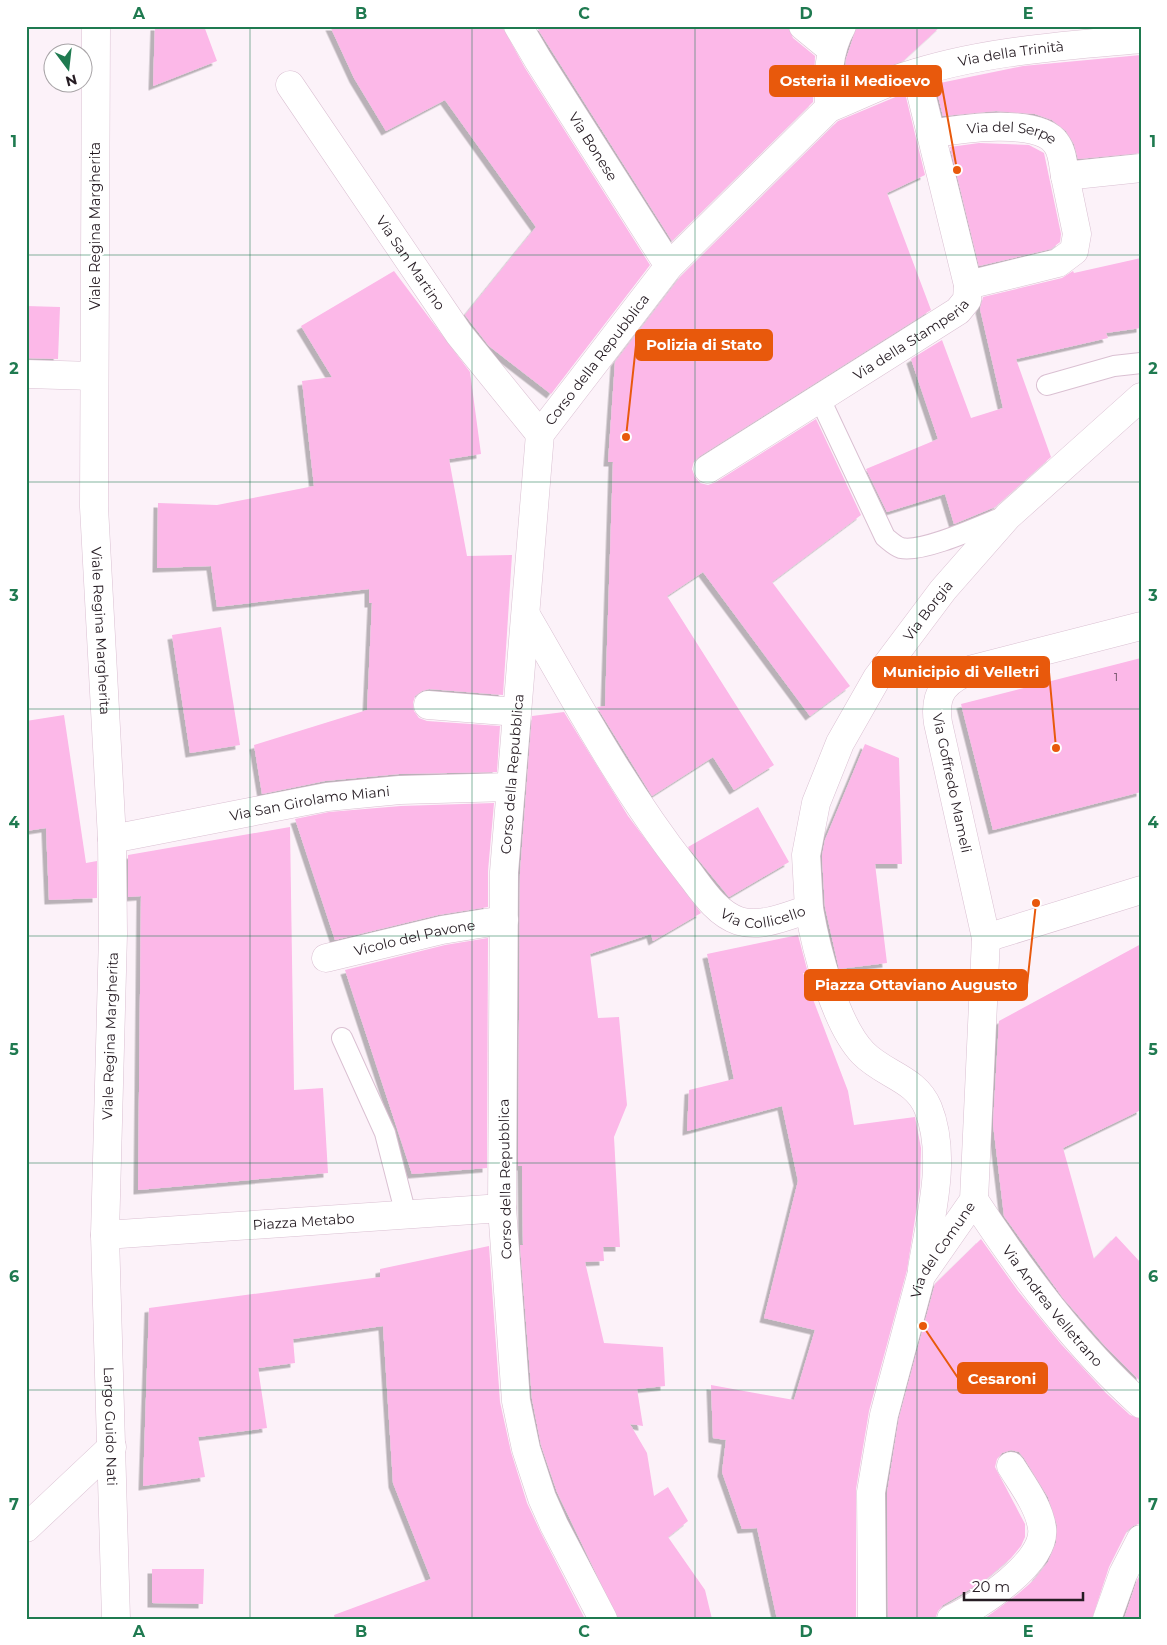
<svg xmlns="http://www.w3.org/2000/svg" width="1167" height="1645" font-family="Montserrat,sans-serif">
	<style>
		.building { fill: #fcb8e8; filter: url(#shadow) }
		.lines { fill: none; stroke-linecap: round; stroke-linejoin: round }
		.service-casing { stroke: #dac0d2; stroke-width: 22 }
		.pedestrian-casing { stroke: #dac0d2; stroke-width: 29 }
		.minor-casing { stroke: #dac0d2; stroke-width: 29 }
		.tertiary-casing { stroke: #dac0d2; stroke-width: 29 }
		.service { stroke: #fff; stroke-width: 20 }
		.pedestrian { stroke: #fff; stroke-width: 28 }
		.minor { stroke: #fff; stroke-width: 28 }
		.tertiary { stroke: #fff; stroke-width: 28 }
		.grid { fill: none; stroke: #1f7a50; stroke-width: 1; stroke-opacity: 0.55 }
		.labels { text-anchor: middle; stroke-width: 5; stroke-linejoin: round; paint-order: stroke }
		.number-label { font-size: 11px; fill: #5c4354 }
		.street-label { font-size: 14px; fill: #261c23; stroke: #fff }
		.leader { fill: none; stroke: #e8590c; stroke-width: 2 }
		.callout-dot { fill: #e8590c; stroke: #fff; stroke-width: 2 }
		.callout { fill: #e8590c; stroke: #e8590c; stroke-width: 2 }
		.callout-label { font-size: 15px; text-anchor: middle; font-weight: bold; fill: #fff }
		.neatline { fill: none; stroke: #1f7a50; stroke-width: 2 }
		.grid-label { font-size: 16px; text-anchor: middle; font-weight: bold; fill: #1f7a50 }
	</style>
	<defs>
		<filter id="shadow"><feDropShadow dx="-4.5" dy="4.5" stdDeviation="0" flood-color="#0004"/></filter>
	</defs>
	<rect width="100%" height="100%" fill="#fcf2f9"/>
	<path class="building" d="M155,26h49l13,35 -64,25z
		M330,26h172l23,42 125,197 -99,129 -62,-48 -24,-31 71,-88 -91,-127 -59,31 -32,-53z
		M536,26h252l5,12 22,18 -2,46 -141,139z
		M857,26h84l-38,35 -59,24 2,-26z
		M1141,55v98l-63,6 -4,-15 -8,-13 -14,-11 -17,-6 -39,-3 -53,5 -8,-32 88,-18z
		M905,93l20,82 -38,18 44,117 -231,146 -6,5 -2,8 3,8 5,6 8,2 8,-3 100,-63 45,96 -89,67 78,104 -40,30 -107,-144 -36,24 107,169 -40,25 -21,-33 -61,39 -55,-89 8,-1 8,-244h-5l7,-100 66,-86 157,-155z
		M979,143l50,2 15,8 17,81 -1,8 -9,7 -72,17 -29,-119z
		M1141,258v70l-35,5 2,5 -92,21 35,98 -56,50 -41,17 -9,-30 -58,18 -21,-43 72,-30 -27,-80 31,-19 29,78 32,-10 -23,-99 3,-12 79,-19 11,-7 1,2z
		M394,271l76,101 11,82 -32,5 18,97 45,-1 -9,140 -74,-6 -7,2 -7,5 -2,7 1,8 5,7 8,3 73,5 -3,46 -98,2 -74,7 -63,13 -8,-49 113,-35 5,-107h-3v-14l-152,18 -6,-41 -54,2 1,-65 59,2 97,-19 -12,-105 30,-4 -31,-51z
		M26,306l34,1 -2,52 -32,-1z
		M221,627l19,118 -50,8 -18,-118z
		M1141,658v134l-148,38 -32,-126z
		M564,712l64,104 73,97 -48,28 -2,-7 -61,20 8,64 21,-1 8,88 -13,32 6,110h-17l1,14 -19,1 19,81 59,4 2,39 -28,3 6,37 -13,-2 17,29 7,43 14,-9 20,34 -20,16 37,53 7,29h-94l-61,-127 -16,-47 -9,-46 -12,-154h3l-1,-79h-4l2,-293 12,-157z
		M64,715l22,148 11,-2v37l-48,2 -3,-72 -20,3v-110z
		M865,744l34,14 3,106h-27l12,99 -48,6 -14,-62 -3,-51 3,-16z
		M494,803l-6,68v36l-50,8 -103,25 -40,-121 34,-7 72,-6z
		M758,807l31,55 -60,35 -41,-50z
		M290,827l4,263 29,-2 5,85 -190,17 3,-294 -13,1v-42z
		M798,935l10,38h-5l45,118 6,34 61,-8 6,31 -1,39 -13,83 -38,141 -13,78v130h-79l-20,-91 -15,1 -20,-57 4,-32 -13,-2 -2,-53 83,15 21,-70 -51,-12 34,-137 -16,-75 -95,25 2,-41 45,-11 -27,-125z
		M488,938l-1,230 -75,6 -67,-204 100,-25z
		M1141,944v166l-78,38 31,111 22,-23 25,27v119l-35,-35 -43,-49 -59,-82 -11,-92 6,-103z
		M981,1239l37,52 43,53 45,49 24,22 11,4v104l-8,3 -6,5 -18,36 -17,52h-108l34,-25 16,-14 14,-18 8,-19 1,-18 -9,-28 -24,-39 -5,-6 -8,-2 -9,3 -5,6 -2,8 30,57v13l-4,9 -10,12 -27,23 -41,24 -5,6 -3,8h-47l-1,-126 12,-75 36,-134z
		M489,1246l11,156 11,50 16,51 13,28 45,88h-250l-1,-4 97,-36 -38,-96 -10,-157 -90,13 2,24 -37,5 9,60 -69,9 7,40 -62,9 6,-178 231,-31v-8z
		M152,1569h52l-1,35 -51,-1z
		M1141,1574v45h-17l13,-39z"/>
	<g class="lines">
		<defs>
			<path id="service" d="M1047,385l67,-19 27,-3
				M820,399l65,138c5,4 10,9 16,11 22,5 82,-23 105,-32
				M342,1038l43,95 21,82"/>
			<path id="pedestrian" d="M428,705l88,7"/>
			<g id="minor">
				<path id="s1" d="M518,26l20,34 131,206"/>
				<path d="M803,26l28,23"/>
				<path id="s2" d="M290,85l169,249 81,100"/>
				<path id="s3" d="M829,108c25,-10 49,-22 74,-31 76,-26 159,-31 238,-38"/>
				<path id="s4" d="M931,134c28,-5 107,-17 125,9 7,9 7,23 9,33l76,-8"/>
				<path d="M968,285l90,-22 16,-12 3,-17 -12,-58"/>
				<path d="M26,374l68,2"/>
				<path id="s5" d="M708,469l250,-158 9,-11 1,-15 -52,-212"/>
				<path id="s6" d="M526,615c50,86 97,174 159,253 15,19 30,45 54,53 22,7 48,-5 70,-12 7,40 26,115 54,144 21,22 53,25 65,55 20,49 2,111 -6,161"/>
				<path id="s7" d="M112,839l215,-42 73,-7 111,-3"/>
				<path id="s8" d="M809,909l-3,-54 10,-52 24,-60 37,-65 66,-88 65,-74 133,-119"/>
				<path d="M986,938l155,-48"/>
				<path id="s9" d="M326,958l116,-28 62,-10"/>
				<path id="s10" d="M974,1200c48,73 102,146 167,204"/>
				<path id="s11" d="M105,1235l397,-27"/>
				<path d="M26,1528l86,-81"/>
				<path id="s12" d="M603,1619l-49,-94 -12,-27 -16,-49 -10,-48 -14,-193 2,-336 36,-438 129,-168 160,-158c-1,-30 -2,-55 13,-82"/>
				<path id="s13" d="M872,1619l-1,-127 13,-77 37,-139 53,-76 12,-262 -48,-215c-5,-31 8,-43 35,-54l168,-43"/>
				<path d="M951,1619c28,-13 96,-57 91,-91 -3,-22 -20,-44 -31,-62"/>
				<path d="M1107,1619l16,-45 18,-35"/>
			</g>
			<g id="tertiary">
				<path id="s14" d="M96,26l-2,481 18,332 1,95 -8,301 11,384"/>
			</g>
		</defs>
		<use href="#service" class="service-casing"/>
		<use href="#pedestrian" class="pedestrian-casing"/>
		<use href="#minor" class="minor-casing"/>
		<use href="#tertiary" class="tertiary-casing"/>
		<use href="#service" class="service"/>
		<use href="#pedestrian" class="pedestrian"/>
		<use href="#minor" class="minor"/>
		<use href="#tertiary" class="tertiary"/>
	</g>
	<path class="grid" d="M250,26v1593M472,26v1593M695,26v1593M917,26v1593M26,255h1115M26,482h1115M26,709h1115M26,936h1115M26,1163h1115M26,1390h1115"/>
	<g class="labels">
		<g class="number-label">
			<text x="1116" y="681">1</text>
		</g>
		<g class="street-label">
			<text dy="5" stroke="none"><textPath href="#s3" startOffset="191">Via della Trinità</textPath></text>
			<text dy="5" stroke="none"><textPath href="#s4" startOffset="82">Via del Serpe</textPath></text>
			<text dy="5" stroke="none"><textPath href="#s1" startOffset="142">Via Bonese</textPath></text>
			<text transform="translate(95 226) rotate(-90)" y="5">Viale Regina Margherita</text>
			<text dy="5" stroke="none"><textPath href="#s2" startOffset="215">Via San Martino</textPath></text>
			<text dy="5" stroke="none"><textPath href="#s5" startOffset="241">Via della Stamperia</textPath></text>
			<text dy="5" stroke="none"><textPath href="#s12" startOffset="1299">Corso della Repubblica</textPath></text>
			<text dy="5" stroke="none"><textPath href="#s8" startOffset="331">Via Borgia</textPath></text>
			<text dy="5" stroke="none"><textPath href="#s14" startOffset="605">Viale Regina Margherita</textPath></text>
			<text dy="5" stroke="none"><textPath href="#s12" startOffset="864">Corso della Repubblica</textPath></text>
			<text transform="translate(952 783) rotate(78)" y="5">Via Goffredo Mameli</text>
			<text dy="5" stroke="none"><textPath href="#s7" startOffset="201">Via San Girolamo Miani</textPath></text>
			<text dy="5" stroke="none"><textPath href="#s6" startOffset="400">Via Collicello</textPath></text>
			<text dy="5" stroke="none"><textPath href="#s9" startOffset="91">Vicolo del Pavone</textPath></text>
			<text transform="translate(110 1036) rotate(-88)" y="5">Viale Regina Margherita</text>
			<text transform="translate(505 1179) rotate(-91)" y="5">Corso della Repubblica</text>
			<text dy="5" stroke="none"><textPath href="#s11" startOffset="199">Piazza Metabo</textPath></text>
			<text dy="5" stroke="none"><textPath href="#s13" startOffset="382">Via del Comune</textPath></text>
			<text dy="5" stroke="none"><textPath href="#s10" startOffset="132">Via Andrea Velletrano</textPath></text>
			<text dy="5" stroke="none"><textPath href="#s14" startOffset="1401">Largo Guido Nati</textPath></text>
		</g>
	</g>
	<path class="leader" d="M957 170L941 81M626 437L636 345M1056 748L1049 672M1036 903L1027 985M923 1326L958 1378"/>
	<g class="callout-dot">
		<circle cx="957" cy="170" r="5"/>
		<circle cx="626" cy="437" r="5"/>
		<circle cx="1056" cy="748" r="5"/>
		<circle cx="1036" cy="903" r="5"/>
		<circle cx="923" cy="1326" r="5"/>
	</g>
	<g class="callout">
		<rect x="770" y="66" width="171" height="30" rx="5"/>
		<rect x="636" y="330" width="136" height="30" rx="5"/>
		<rect x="873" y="657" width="176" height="30" rx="5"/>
		<rect x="805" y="970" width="222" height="30" rx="5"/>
		<rect x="958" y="1363" width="89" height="30" rx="5"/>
	</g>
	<g class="callout-label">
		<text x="855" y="86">Osteria il Medioevo</text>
		<text x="704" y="350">Polizia di Stato</text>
		<text x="961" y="677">Municipio di Velletri</text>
		<text x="916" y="990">Piazza Ottaviano Augusto</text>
		<text x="1002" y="1384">Cesaroni</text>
	</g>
	<rect width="1167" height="1645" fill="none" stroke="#ffffff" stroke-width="55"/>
	<g transform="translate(68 68) rotate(165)"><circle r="24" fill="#ffffff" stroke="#a8a4a7"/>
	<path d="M0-4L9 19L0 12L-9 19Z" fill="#1f7a50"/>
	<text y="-8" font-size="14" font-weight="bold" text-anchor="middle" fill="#261c23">N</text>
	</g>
	<path d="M964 1592v8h119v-8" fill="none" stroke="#261c23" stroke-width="2.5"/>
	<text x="972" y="1592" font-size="15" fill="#261c23" stroke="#ffffff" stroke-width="4" paint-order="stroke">20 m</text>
	<rect x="28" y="28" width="1112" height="1590" class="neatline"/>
	<g class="grid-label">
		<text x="139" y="19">A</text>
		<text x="361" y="19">B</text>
		<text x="584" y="19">C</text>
		<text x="806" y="19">D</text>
		<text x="1028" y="19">E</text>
		<text x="14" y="147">1</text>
		<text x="1153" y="147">1</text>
		<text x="14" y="374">2</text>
		<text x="1153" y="374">2</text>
		<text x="14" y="601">3</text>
		<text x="1153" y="601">3</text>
		<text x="14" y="828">4</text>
		<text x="1153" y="828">4</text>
		<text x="14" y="1055">5</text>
		<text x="1153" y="1055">5</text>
		<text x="14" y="1282">6</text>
		<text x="1153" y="1282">6</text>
		<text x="14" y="1510">7</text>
		<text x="1153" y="1510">7</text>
		<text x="139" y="1637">A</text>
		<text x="361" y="1637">B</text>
		<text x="584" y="1637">C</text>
		<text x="806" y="1637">D</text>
		<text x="1028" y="1637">E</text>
	</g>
</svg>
